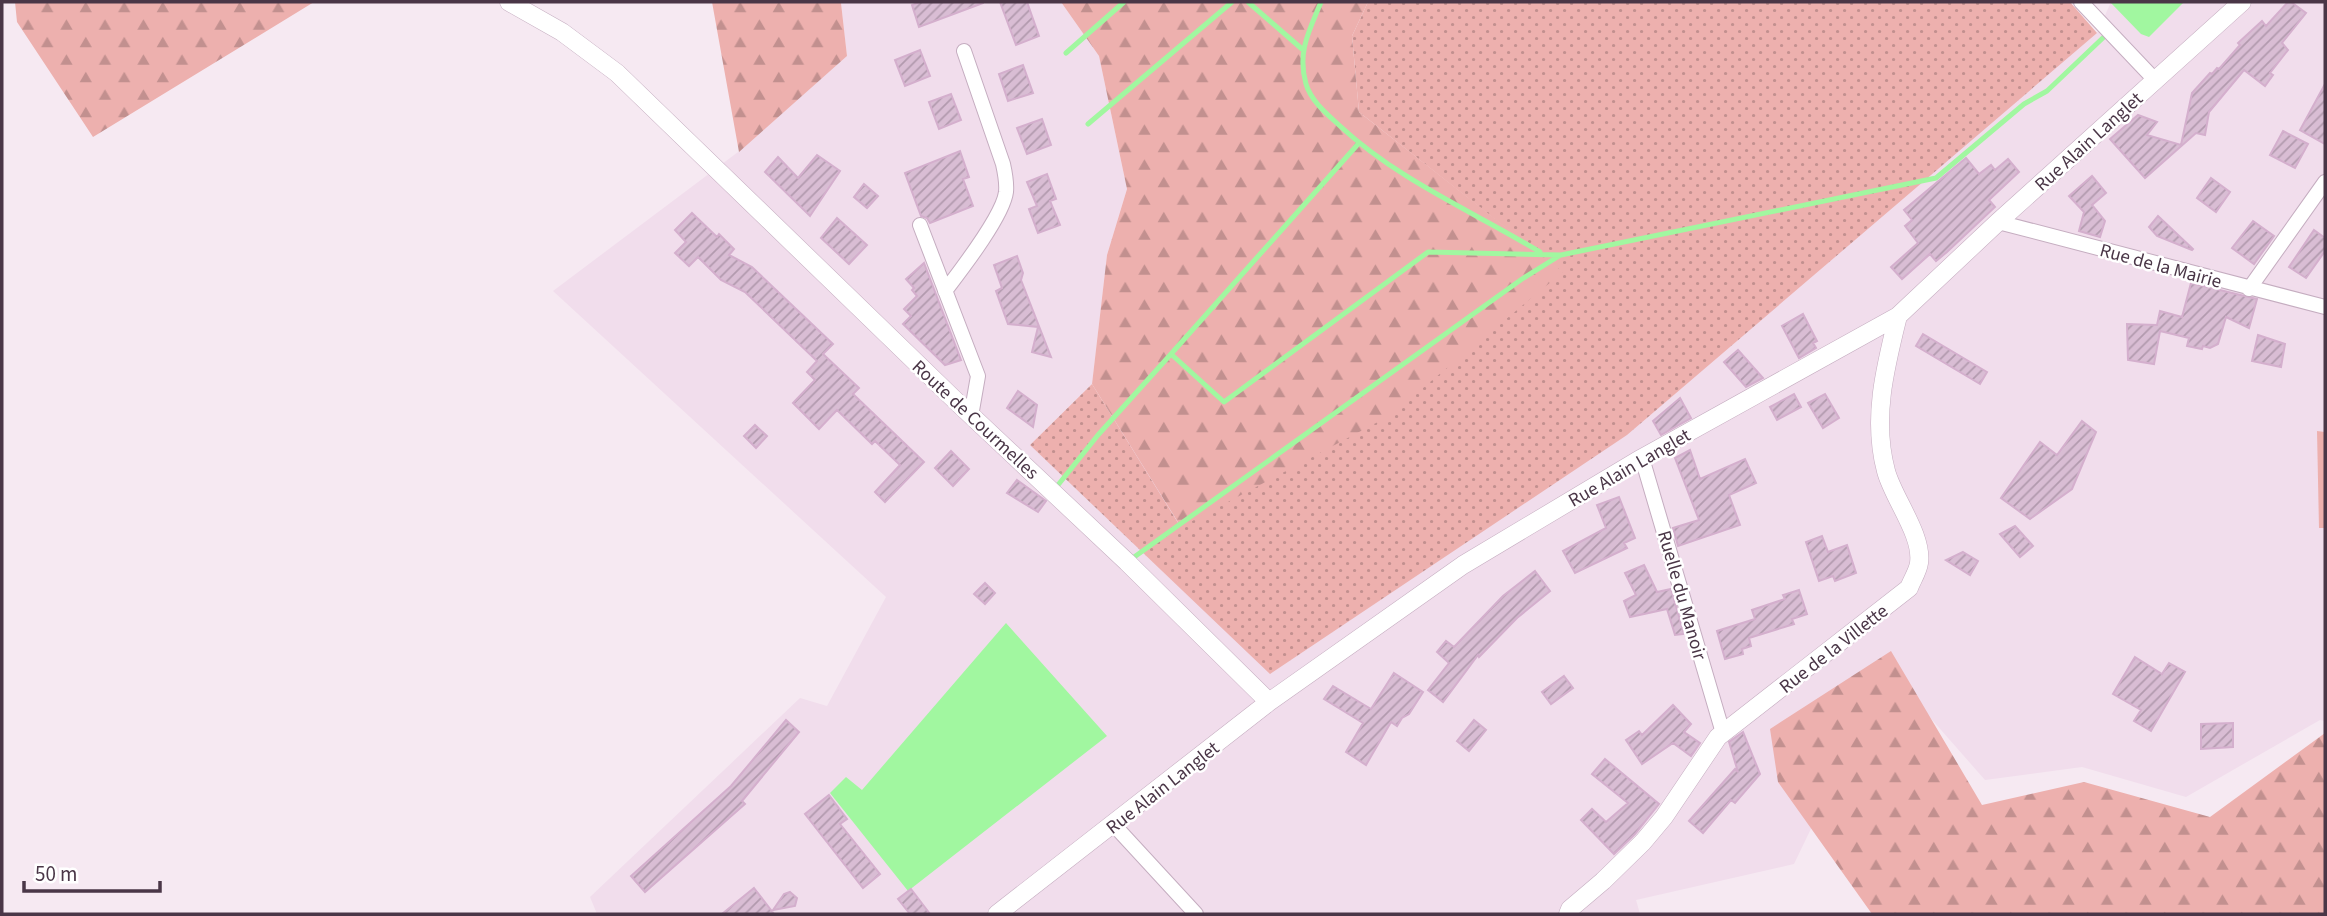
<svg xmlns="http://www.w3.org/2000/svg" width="2327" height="916" font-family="'Source Sans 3',sans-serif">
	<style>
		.residential { fill: #f1ddec }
		.grass { fill: url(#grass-dots) }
		.forest { fill: url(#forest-firs) }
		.pitch { fill: #edb0ae }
		.water { fill: #a1f7a0 }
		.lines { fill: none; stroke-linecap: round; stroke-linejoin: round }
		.stream { stroke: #a1f7a0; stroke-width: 5 }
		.building { fill: url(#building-hatch); stroke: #d4afcd; stroke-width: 2 }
		.minor-casing { stroke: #c5adc0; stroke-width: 16 }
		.tertiary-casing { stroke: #c5adc0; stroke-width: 19 }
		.minor { stroke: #fff; stroke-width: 14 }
		.tertiary { stroke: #fff; stroke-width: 18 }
		.labels { text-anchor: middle; stroke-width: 5; stroke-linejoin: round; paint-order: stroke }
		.street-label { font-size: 19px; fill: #4a3647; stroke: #fff }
	</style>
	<defs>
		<pattern id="grass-dots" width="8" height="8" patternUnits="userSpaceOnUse" patternTransform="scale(1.75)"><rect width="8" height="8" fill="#edb0ae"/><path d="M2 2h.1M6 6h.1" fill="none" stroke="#c2908f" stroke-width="1.8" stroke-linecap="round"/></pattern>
		<pattern id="forest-firs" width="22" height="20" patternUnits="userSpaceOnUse" patternTransform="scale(1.75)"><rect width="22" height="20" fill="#edb0ae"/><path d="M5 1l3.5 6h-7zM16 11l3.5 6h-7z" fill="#c2908f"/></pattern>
		<pattern id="building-hatch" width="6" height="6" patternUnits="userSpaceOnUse" patternTransform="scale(1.75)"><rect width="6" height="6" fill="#d9bdd4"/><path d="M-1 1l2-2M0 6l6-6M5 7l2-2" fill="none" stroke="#b29aae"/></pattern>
	</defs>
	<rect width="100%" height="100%" fill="#f6e9f2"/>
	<path class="residential" d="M844,2h217l38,54 28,133 -20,66 -15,129 -62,61 1067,-412 14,-31h214v719l-5,-1 -134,77 -104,-30 -97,13 -87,-99 -27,23 -77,160 -158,36 4,14h-1043l-7,-17 210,-199 27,8 59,-109 -333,-306 185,-139 109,-96 -6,-53z"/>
	<path class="grass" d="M1368,2h702l27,31 -470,402 -357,239 -240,-229 62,-61 88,142 382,-254 -203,-160 -7,-76z"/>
	<path class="forest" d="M15,2h299l-221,135 -76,-115z
		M712,2h132l-3,1 6,53 -108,96z
		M1061,2h307l-16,34 7,76 204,160 -174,144 -208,111 -89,-143 15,-129 20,-66 -28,-133z
		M1891,651l91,154 102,-23 126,35 115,-84v181h-453l-94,-132 -8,-53z"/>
	<path class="pitch" d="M2317,431l8,1v96h-6z"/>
	<path class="water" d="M2110,2h74l-35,35 -8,-3z
		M1006,623l101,113 -199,155 -78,-98 16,-16 16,13z"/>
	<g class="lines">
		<path class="stream" d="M1248,2l54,47
			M1321,2c-12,29 -24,50 -15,82 5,17 21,30 34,42 58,54 132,85 200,126
			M1066,53l58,-51
			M1088,124l144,-122
			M1171,354l188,-211
			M1054,490l44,-55 73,-81 53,48 204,-150 133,3 375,-77 88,-74 23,-13 60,-57
			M1130,560l392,-281 37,-23"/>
	</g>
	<path class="building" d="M920,2h63v1l-64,24 -7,-22z
		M1000,2h27l12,34 -23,9z
		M2288,2h3l15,11 -24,30 6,7 -18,23 3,2 -8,11 -21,-16 -35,42 -4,23 -9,-2 -51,45 -35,-39 28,-24 19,7 -10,13 34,10 11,-52 18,-20 2,1 5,-6 2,1 21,-24 -2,-2 24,-22 4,5z
		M920,50l10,26 -25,10 -10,-26z
		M1023,65l10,28 -25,8 -9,-27z
		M2325,84v60l-25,-14z
		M951,94l10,26 -22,9 -10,-27z
		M1042,119l9,26 -24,9 -10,-26z
		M2283,131l25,13 -13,24 -25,-13z
		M960,151l9,26 -6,2 10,27 -43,17 -3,-5 -6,-2 -16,-43z
		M817,155l23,16 -30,45 -45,-44 13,-15 20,21z
		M1966,158l13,16 12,-9 4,5 13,-11 11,13 -30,28 6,7 -48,45 -11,9 -6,-7 -28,25 -11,-12 27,-24 -13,-17 7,-6 -8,-10z
		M1047,174l9,25 -6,2 10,24 -22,8 -9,-24 8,-3 -10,-24z
		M2092,176l14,17 -14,12 13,16 -5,16 -21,-6 5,-19 -15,-16z
		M2211,178l19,14 -14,20 -19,-14z
		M864,184l14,12 -11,12 -13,-11z
		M692,213l25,24 2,-3 15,15 -5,6 23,12 81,77 -10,10 36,34 -6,6 71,68 -39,40 -10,-10 25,-27 -25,-24 -3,3 -35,-34 -18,19 -26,-26 22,-23 -8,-8 10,-11 -72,-69 -24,-12 -23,-23 -9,9 -14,-13 11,-11 -11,-12z
		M2158,216l35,33 -1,1 -35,-14 -8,-9z
		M837,218l30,27 -18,19 -28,-26z
		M2253,221l21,15 -20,28 -22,-16z
		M2314,230l11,8v13l-19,27 -17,-11z
		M1017,256l6,17 -2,7 30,77 -19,-5 6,-25 -30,-3 -12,-33 6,-3 -8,-23z
		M924,263l37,97 -16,5 -42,-41 8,-8 -7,-7 13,-13 -5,-6 2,-2 -8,-9z
		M2191,283l66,16 -8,29 -23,-11 -8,27 -8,4 -7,-2 -1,3 -15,-3 2,-8 -29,-7 -6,33 -26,-4 -1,-36 30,1 3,-14 22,6z
		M1803,314l14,27 -4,2 3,5 -17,10 -17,-32z
		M1923,334l64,38 -7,12 -64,-38z
		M2258,335l27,9 -4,23 -29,-6z
		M1738,350l25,28 -17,9 -22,-25z
		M1018,391l19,14 -4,22 -26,-19z
		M1794,394l7,13 -24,13 -7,-13z
		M1825,394l14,24 -16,10 -15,-25z
		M1680,398l11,20 -30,17 -8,-14z
		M2082,421l14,11 -24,57 -42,30 -29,-21 39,-56 17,13z
		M755,425l12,11 -11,12 -12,-12z
		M1690,450l10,29 45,-20 11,24 -27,12 11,30 -62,21 -5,-18 26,-8 -24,-62z
		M951,451l18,18 -16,17 -18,-18z
		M1017,480l29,21 -8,11 -31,-19z
		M1619,497l16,41 -11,5 3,5 -52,25 -12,-22 43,-23 -9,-23z
		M2015,526l18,20 -13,11 -20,-23z
		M1822,536l6,16 19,-7 9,28 -21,8 -2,-5 -14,5 -13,-39z
		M1963,552l15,9 -8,14 -24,-15z
		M1644,565l13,27 14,-3 13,45 -9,1 -8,-26 -37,8 -6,-16 12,-6 -11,-22z
		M1535,571l15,20 -33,27 -38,39 -1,-2 -35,47 -15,-12 21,-27 -12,-11 9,-11 8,6 49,-51z
		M985,583l10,10 -10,11 -11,-10z
		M1799,590l8,24 -15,5 2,5 -45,14 2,8 -9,3 1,5 -18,5 -8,-28 38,-12 -3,-9 33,-11 -2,-4z
		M2135,657l27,17 7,-11 16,9 -34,59 -17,-10 7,-11 -28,-16z
		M1394,673l29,19 -14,22 -7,4 -5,8 -6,-4 -25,43 -20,-13 17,-29 -39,-24 9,-13 38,23z
		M1564,676l9,12 -22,16 -9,-12z
		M1673,705l18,19 -7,8 16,11 -9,13 -18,-13 -31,21 -16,-24 13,-9 3,4z
		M786,720l13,12 -57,69 3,3 -100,88 -14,-16 100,-90z
		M1474,720l12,10 -17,21 -12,-10z
		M2233,723v24l-32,2v-25z
		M1743,732l17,42 -25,29 -4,-3 -28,33 -14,-12 46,-52 3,3 -9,-30z
		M1605,759l54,45 -24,30 -21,20 -33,-34 11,-11 14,13 22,-19 -36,-29z
		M829,795l18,24 -7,5 40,50 -17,14 -58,-74z
		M754,888l20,26h-52z
		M911,889l19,25h-20l-12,-15z
		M790,892l7,6 -2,8 -22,4 11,-16z"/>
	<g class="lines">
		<defs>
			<path id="minor" d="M2081,2l74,78
				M1998,222l327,85
				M920,225l58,151 -7,40
				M2249,289l76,-107
				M945,291c16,-21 58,-75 61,-99 1,-10 -1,-19 -3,-28l-39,-113
				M1642,458l81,275
				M1114,825l82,89"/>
			<path id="tertiary" d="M509,2l53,30 55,41 342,331 168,158 142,140
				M997,914l272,-212 194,-137 179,-107 256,-142 100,-94 244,-220
				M1568,914l2,-5 33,-28 40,-39 21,-25 54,-80 191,-149c3,-8 9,-17 10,-25 4,-28 -26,-65 -33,-92 -14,-52 -1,-103 12,-155"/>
		</defs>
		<use href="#minor" class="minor-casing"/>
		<use href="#tertiary" class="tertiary-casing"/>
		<use href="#minor" class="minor"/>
		<use href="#tertiary" class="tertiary"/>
	</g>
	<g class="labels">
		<g class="street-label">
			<text transform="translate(2088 141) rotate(-42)" y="7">Rue Alain Langlet</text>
			<text transform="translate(2161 265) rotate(15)" y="7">Rue de la Mairie</text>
			<text transform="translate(976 419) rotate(43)" y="7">Route de Courmelles</text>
			<text transform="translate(1629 467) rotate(-30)" y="7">Rue Alain Langlet</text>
			<text transform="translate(1683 595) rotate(74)" y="7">Ruelle du Manoir</text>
			<text transform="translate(1833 648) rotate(-38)" y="7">Rue de la Villette</text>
			<text transform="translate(1162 787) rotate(-38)" y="7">Rue Alain Langlet</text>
		</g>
	</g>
	<rect width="2327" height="916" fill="none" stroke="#4a3647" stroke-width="7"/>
	<path d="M24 881v10h136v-10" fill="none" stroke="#4a3647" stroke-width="3.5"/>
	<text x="35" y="881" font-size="21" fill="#4a3647" stroke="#ffffff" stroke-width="5" paint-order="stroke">50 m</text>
</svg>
